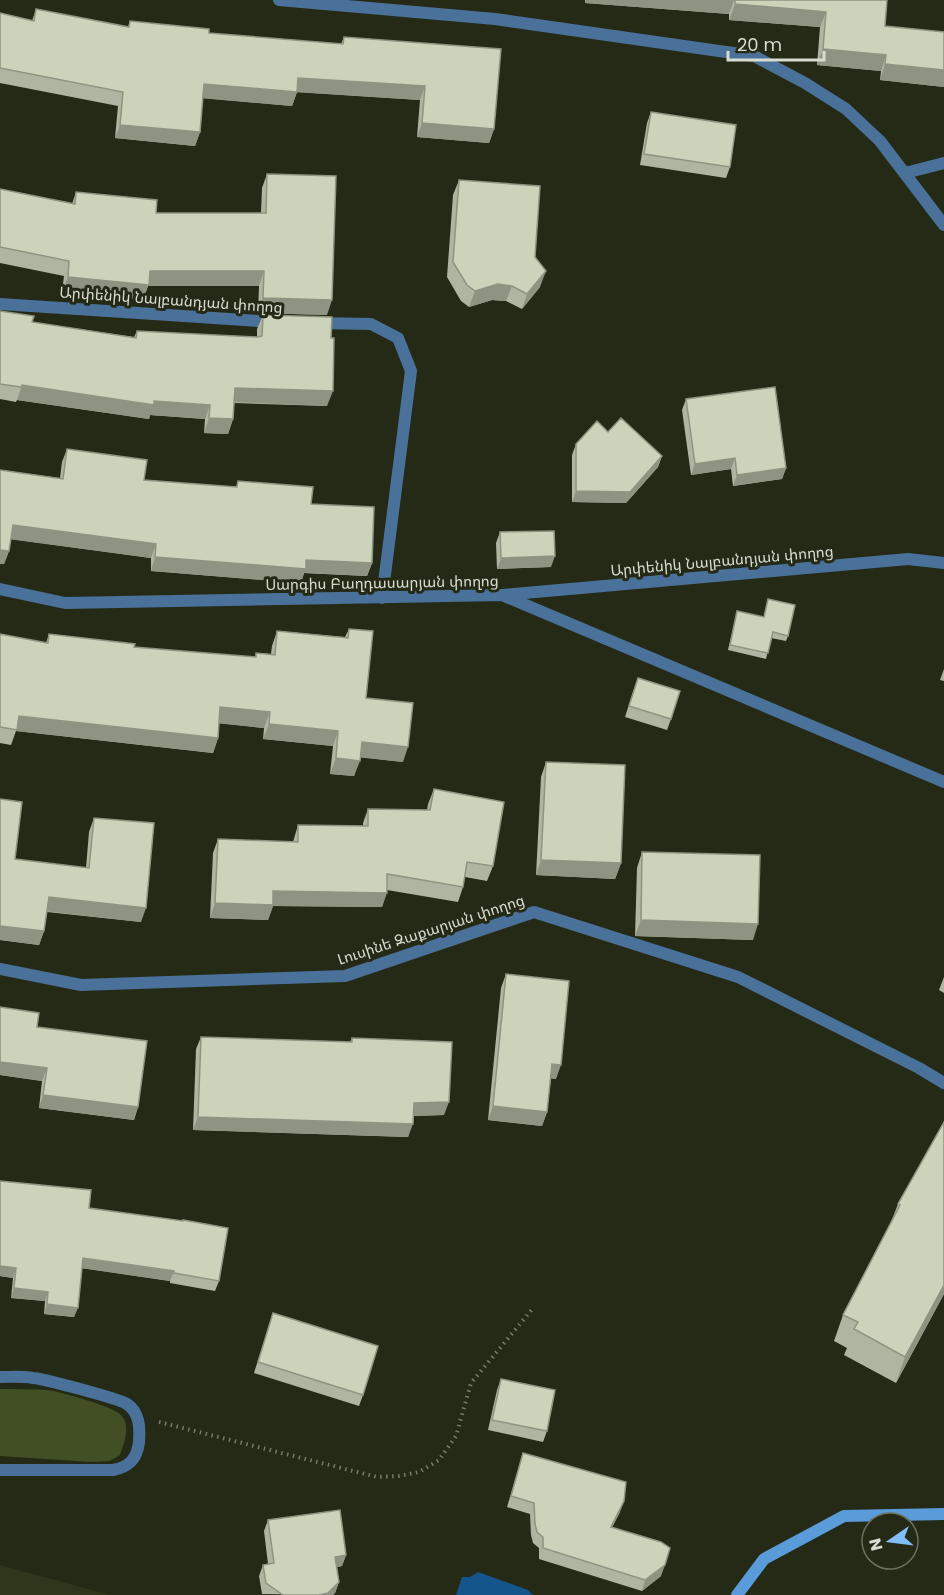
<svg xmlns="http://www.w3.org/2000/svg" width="944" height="1595" font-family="Poppins,'Noto Sans Armenian',sans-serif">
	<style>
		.built { fill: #2f361c }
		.green { fill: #424e23 }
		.water { fill: #14558c }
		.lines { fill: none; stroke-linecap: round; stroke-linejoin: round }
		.path { stroke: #777c6c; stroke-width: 4; stroke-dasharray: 1.5 4.5; stroke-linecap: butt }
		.minor { stroke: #4a7199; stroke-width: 12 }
		.secondary { stroke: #5a9bda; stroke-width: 12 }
		.wall { fill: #afb5a0 }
		.shaded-wall { fill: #8e9482 }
		.building { fill: #cbd3ba; stroke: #8e9482; stroke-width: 1.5 }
		.labels { text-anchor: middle; stroke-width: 6; stroke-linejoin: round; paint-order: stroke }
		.street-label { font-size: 15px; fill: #d8dcd0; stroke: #242a16 }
	</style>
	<rect width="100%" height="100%" fill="#242a16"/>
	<path class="built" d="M0,1565l110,30h-110z"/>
	<path class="green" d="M0,1389c15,0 31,0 47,1 12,1 67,17 74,25 10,10 3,29 -1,40l-10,6 -18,1 -92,-6z"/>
	<path class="water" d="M478,1572l50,18 5,5h-77l6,-18h8z"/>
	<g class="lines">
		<path class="path" d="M159,1422l218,55 22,-1 20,-4 20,-12 17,-24 15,-53 63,-76"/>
		<path class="minor" d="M279,0l216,19 259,37 51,27 41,26 34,32 64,84
			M905,173l39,-10
			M0,304l274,18
			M316,323l55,1 27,14 13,33 -29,227
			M0,589l65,14 437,-8 442,187
			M503,595l405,-36 36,4
			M0,969l81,16 264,-9 189,-64 204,65 181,91 25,15
			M0,1377c11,0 22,-1 33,1 12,1 87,21 94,26 13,9 13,24 12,38 -2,17 -10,25 -26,28h-113"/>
		<path class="secondary" d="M737,1595l27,-36 80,-43 100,-2"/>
	</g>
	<path class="wall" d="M585,0h302l-2,26 59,6v55l-64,-7 1,-9 -64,-6 3,-38 -91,-7v-6l-144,-11z
		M36,9l92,18 2,-6 79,12 132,11 3,-7 150,92 -5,14 -72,-6 3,-37 -123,-8 -5,14 -89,-8 -3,34 -5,14 -80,-8 3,-32 -118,-23v-70l32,8z
		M651,112l79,55 -4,11 -86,-13 7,-42z
		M267,174l60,141 -69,-2 1,-27h-111l-5,14 -81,-8 2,-16 -64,-13v-74l72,15 4,-12 80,21h105l1,-25z
		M459,180l76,77 5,30 -18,22 -16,-8 -14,-1 -23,7 -8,-6 -14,-24 6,-82z
		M0,311l32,11 102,15 3,-6 120,6v-8l6,-14 64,91 -93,-3 -1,16 -5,15 -24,-1 1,-14 -55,-4 -1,4 -132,-19 -1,2 -16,-3z
		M686,399l100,69 -4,11 -49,7 -2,-17 -40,6 -9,-65z
		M608,432l54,24 -4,11 -32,36 -54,-1v-47l4,-11z
		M67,449l77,31 92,7 2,-6 73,23 61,59 -5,13 -63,-3 -3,10 -150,-12v-13l-140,-19 -2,12 -5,13h-4v-94l60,8 2,-16z
		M500,532l51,35 -54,2 -1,-26z
		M768,599l20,37 -2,5 -15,-3 -5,21 -38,-9 9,-39 27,6z
		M349,629l17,69 37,64 -43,-5 -6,19 -24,-2 3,-28 -70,-7 1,-11 -45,-5 -1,15 -5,15 -197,-22 -5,14 -11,-2v-109l46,9 3,-9 85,13 121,10 1,-4 15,1 1,-8 5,-15 68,6z
		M944,669v12l-4,-1z
		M634,689l37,30 -4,11 -42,-13z
		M546,762l75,101 -6,16 -79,-4 5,-98z
		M434,789l59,77 -6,15 -22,-4 -2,10 -5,15 -71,-12 -5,17 -109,-1 -5,14 -58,-2 3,-65 5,-14 75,3 5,-17 65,1v-3l5,-14 59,1 1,-6z
		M0,799l15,60 71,9 3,-36 5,-14 47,104 -94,-10 -3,19 -5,14 -39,-5z
		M642,852l111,88 -118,-4 2,-68z
		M506,974l50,105 -5,-1 -4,34 -5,14 -54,-6 13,-132z
		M944,977v16l-5,-3z
		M0,1007l37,20 101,80 -4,13 -95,-12 3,-27 -42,-6z
		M201,1037l149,5 2,-4 92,77 -31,1 -5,21 -215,-7 3,-81z
		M944,1122v172l-48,89 -52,-28 3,-7 -13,-7 9,-26 48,-93 7,-18z
		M89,1208l130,73 -4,10 -45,-8v-2l-88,-13 -8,49 -30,-3 1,-13 -34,-3 2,-20 -13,-2z
		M273,1313l90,82 -4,11 -105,-33z
		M501,1379l46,52 -4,11 -55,-12 9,-40z
		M523,1453l97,59 -8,15 49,49 -19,15 -103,-32v-11l-6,-5 -2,-8 -1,-21 -23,-7z
		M268,1520l78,35 -4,11 -5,1 2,15 -4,11 -2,2 -71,-1 -3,-18 4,-11 5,-1 -4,-33z"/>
	<path class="shaded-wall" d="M586,0h148l-5,14 -144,-11z
		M735,4l91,8 -6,15 -91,-7z
		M823,49l63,6 -5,16 -64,-6z
		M885,64l59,6v17l-64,-7z
		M298,78l127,8 -5,14 -126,-8h3l-5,14 -93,-8 5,-14z
		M422,123l72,6 -5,14 -72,-6z
		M120,125l80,7 -5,14 -80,-8z
		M150,271h114l-5,15h-111l-5,14 -81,-8 6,-15z
		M546,271l-6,16 -18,22 5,-15z
		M498,284l14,2 -6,15 -14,-1 -23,7 6,-16z
		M263,298l69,2 -5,15 -69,-2z
		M22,385l132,16 56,4 -5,14 -55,-4 -1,4 -132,-19z
		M235,388l98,3 -6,15 -97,-4z
		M209,418l24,1 -5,15 -24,-1z
		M662,456l-4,11 -32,36 -54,-1 4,-11z
		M735,458l-4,11 -40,6 4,-11z
		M786,468l-4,11 -49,7 4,-11z
		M13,525l143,19 -5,14 -143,-19z
		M0,550l9,1 -5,13h-4z
		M555,556l-4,11 -54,2 4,-11z
		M155,557l151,3 66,3 -5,13 -63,-3 -3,10 -150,-12z
		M220,707l50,5 -6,16 -49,-5z
		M19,716l199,22 -5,15 -197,-22z
		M269,724l69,7 -5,15 -70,-7z
		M362,742l46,5 -5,15 -47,-5z
		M336,758l24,3 -6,15 -24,-2z
		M541,860l80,3 -6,16 -79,-4z
		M273,891l114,2 -5,14 -109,-1 -5,14 -58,-2 5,-15z
		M49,897l97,11 -5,14 -98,-11z
		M641,920l117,4 -5,16 -118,-4z
		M0,926l44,5 -5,14 -39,-5z
		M0,1062l47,6 -5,13 -42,-6z
		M552,1064l9,1 -5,14 -9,-1z
		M43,1095l95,12 -4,13 -95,-12z
		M449,1102l-5,13 -35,1 5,-13z
		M493,1106l54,6 -5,14 -54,-6z
		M198,1117l215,7 -5,13 -215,-7z
		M83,1258l91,13 -4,10 -90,-13z
		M0,1266l16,2 -3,10 -13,-2z
		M944,1285v9l-48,89 9,-26z
		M14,1288l34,4 -3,9 -34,-3z
		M47,1304l31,4 -4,9 -30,-3z
		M624,1501l-4,11 -13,26 4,-11z
		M346,1555l-4,11 -11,2 4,-11z
		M665,1565l-4,11 -19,15 3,-11z
		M339,1582l-4,11 -2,2h-14z"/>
	<path class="building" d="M735,0h152l-2,26 59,6v38l-59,-6 1,-9 -63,-6 3,-37 -91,-8z
		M36,9l93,18 1,-6 79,8v4l134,11 1,-7 157,12 -7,80 -72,-6 3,-37 -127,-8 -1,14 -93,-8 -4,48 -80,-7 3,-33 -123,-24v-55l34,8z
		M651,112l85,13 -6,42 -86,-13z
		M267,174l69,2 -4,124 -69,-2 1,-27h-114l-1,14 -81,-8 1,-16 -69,-14v-58l75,15 1,-12 81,8 -1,13h110z
		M459,180l81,6 -5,71 11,14 -19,23 -15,-8 -14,-2 -23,7 -8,-6 -14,-23z
		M0,311l34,5 -2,6 104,16 1,-7 121,6 4,-1 1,-21 69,2 -1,21h3l-1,53 -98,-3 -2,31 -24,-1 1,-13 -56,-4v4l-132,-20 -1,2 -21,-3z
		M775,387l11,81 -49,7 -2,-17 -40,6 -9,-65z
		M621,418l41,38 -32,36 -54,-1v-47l21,-23 11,11z
		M67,449l80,11 -3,20 93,7 1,-6 75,6 -2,17 63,3 -2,56 -66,-3v9l-151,-12 1,-13 -143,-19 -4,26 -9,-1v-80l63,9z
		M554,531l1,25 -54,2 -1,-26z
		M768,599l27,6 -7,31 -15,-4 -5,21 -38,-8 7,-34 27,6z
		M349,629l24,2 -7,67 47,5 -5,44 -46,-5 -2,19 -24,-3 2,-27 -69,-7 1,-12 -50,-5 -2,31 -199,-22 -2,14 -17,-3v-93l48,9 1,-9 86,10 -1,3 122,10v-4l19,2 2,-24 71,7z
		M638,678l42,13 -9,28 -42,-13z
		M546,762l79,3 -4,98 -80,-3z
		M434,789l70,13 -11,64 -26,-4 -4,25 -76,-13v19l-114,-2v14l-58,-2 3,-64 80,3v-17l70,1v-17l62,1z
		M0,799l22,3 -7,57 74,9 5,-50 60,5 -8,85 -97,-11 -5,34 -44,-5z
		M642,852l118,3 -2,69 -117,-4z
		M506,974l63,7 -8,84 -9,-1 -5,48 -54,-6z
		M0,1007l39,6 -2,14 110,14 -9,66 -95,-12 4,-27 -47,-6z
		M201,1037l151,5v-4l100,4 -3,60 -35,1 -1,21 -215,-7z
		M944,1122v163l-39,72 -51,-28 4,-7 -15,-7 57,-110 -2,-1z
		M0,1181l91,9 -2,18 94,13v-1l45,8 -9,53 -45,-8v-2l-91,-13 -5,50 -31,-4 1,-12 -34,-4 2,-20 -16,-2z
		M273,1313l105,33 -15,49 -105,-33z
		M501,1379l54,11 -8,41 -55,-11z
		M523,1453l103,29 -2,19 -13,26 50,15 9,6 -5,17 -20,15 -102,-32v-11l-6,-5 -2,-8 -1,-21 -23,-7z
		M340,1510l6,45 -11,2 4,25 -11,11 -9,2h-36l-17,-12 -3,-18 11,-2 -6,-43z"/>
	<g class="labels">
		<g class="street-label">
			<text transform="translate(171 300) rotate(4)" y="5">Արփենիկ Նալբանդյան փողոց</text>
			<text transform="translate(722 561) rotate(-5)" y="5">Արփենիկ Նալբանդյան փողոց</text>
			<text transform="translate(382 583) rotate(-1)" y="5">Սարգիս Բաղդասարյան փողոց</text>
			<text transform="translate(431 930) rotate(-18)" y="5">Լուսինե Զաքարյան փողոց</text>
		</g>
	</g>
	<g transform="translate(890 1541) rotate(256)"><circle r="28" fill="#242a16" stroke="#6c7160" stroke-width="1.5"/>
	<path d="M0-4.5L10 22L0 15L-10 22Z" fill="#80bdfa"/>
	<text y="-9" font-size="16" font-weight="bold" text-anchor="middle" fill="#d8dcd0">N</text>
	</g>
	<path d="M728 51v9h96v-9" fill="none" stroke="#d8dcd0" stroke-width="3"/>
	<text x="737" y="51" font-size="18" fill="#d8dcd0" stroke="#242a16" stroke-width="4.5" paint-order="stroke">20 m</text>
</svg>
